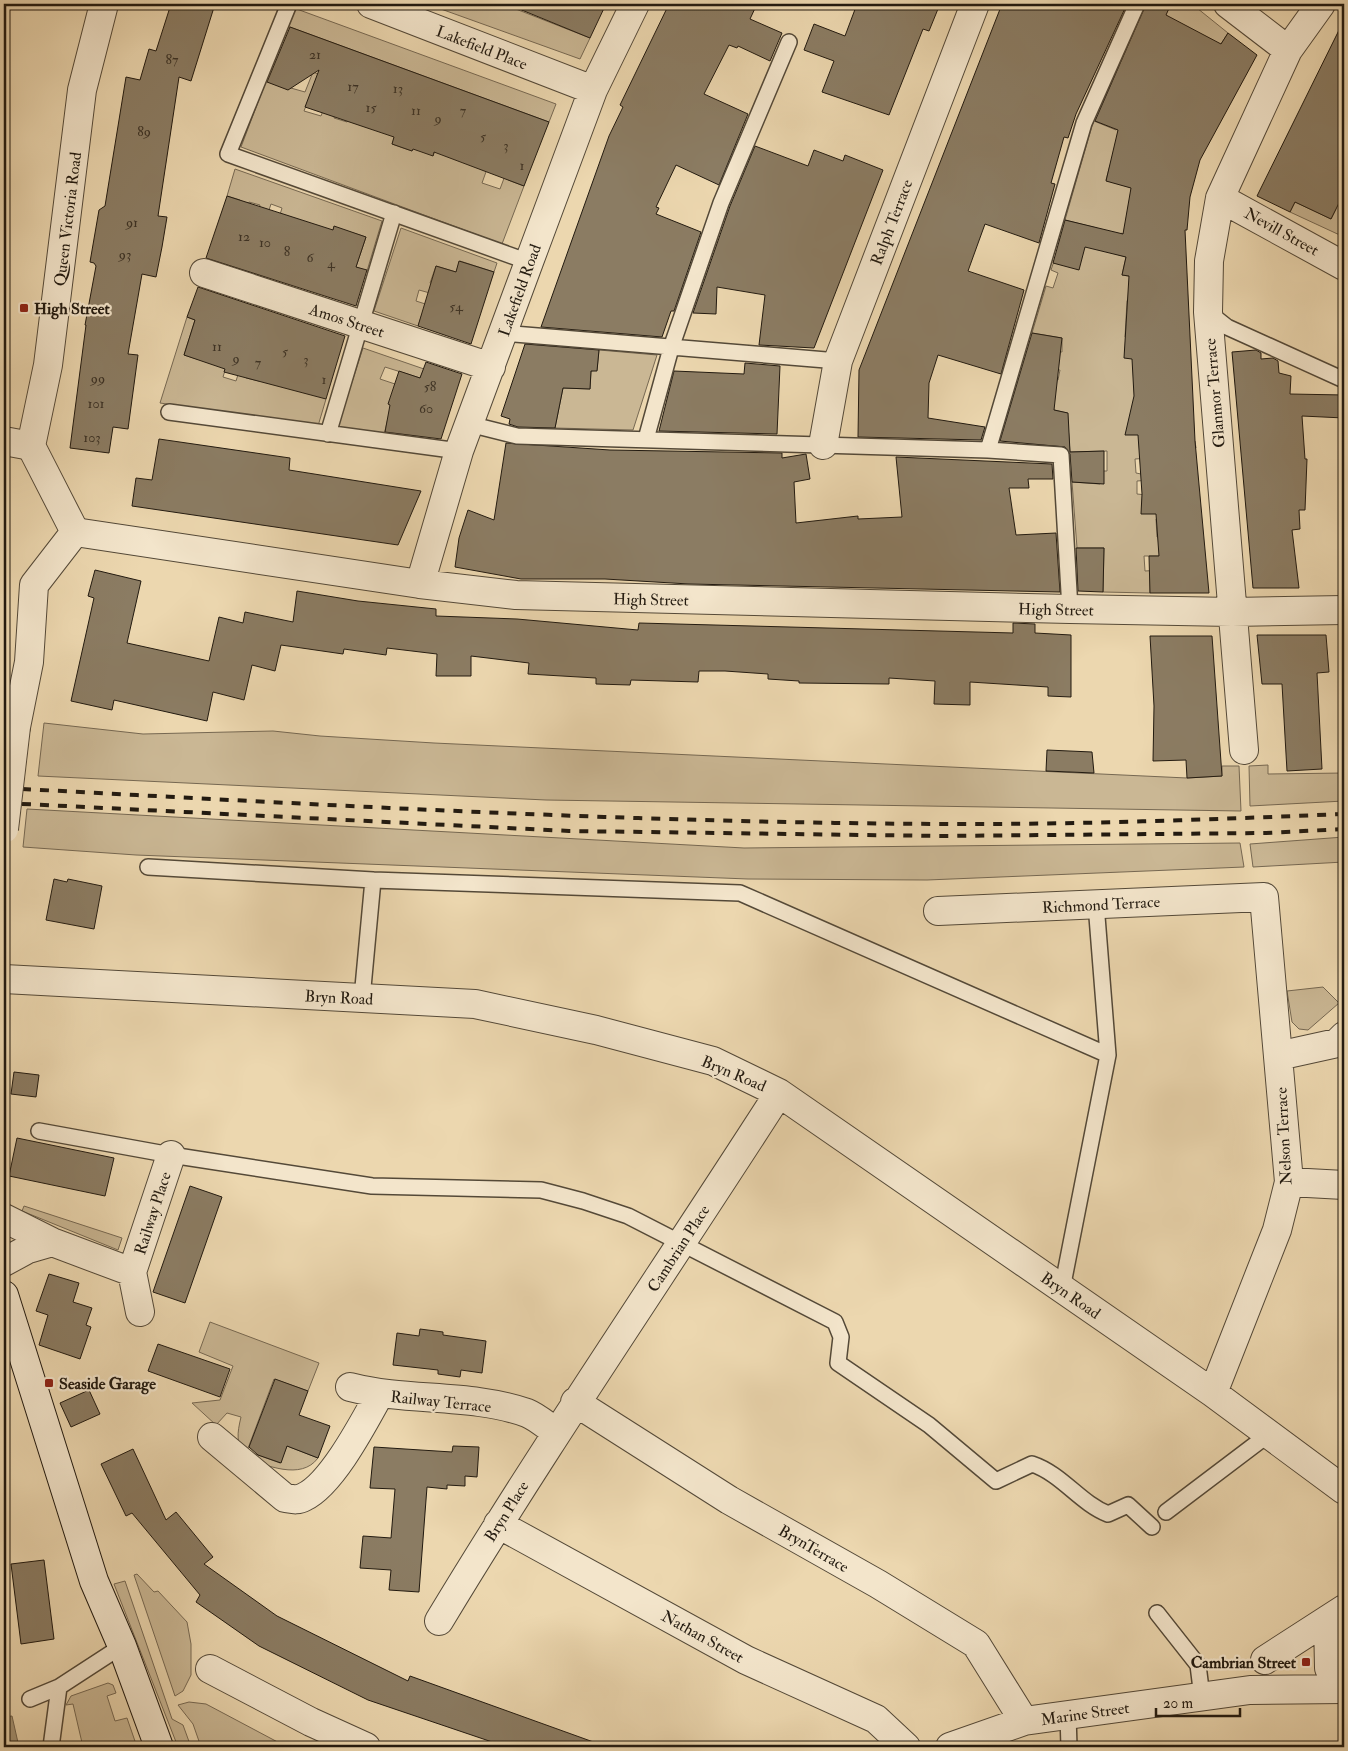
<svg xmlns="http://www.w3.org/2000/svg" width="1348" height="1751" font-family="'IM FELL Double Pica',serif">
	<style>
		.green { fill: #cab794; stroke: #766852 }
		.water { fill: #a79779; stroke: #72654f }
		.building { fill: #8b7c63; stroke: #221a10 }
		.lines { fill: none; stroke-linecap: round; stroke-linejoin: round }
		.service-casing { stroke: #544938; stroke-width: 18 }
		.minor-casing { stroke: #544938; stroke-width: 30 }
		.tertiary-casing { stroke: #544938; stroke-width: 30 }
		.secondary-casing { stroke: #221a10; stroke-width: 30 }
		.service { stroke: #f3e5cb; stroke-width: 15 }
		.minor { stroke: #f3e5cb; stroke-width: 28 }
		.tertiary { stroke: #f3e5cb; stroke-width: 28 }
		.secondary { stroke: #f3e5cb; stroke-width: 28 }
		.rail { stroke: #221a10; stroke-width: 4; stroke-dasharray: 9 9; stroke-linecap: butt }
		.tertiary-bridge-casing { stroke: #544938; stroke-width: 30; stroke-linecap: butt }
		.tertiary-bridge { stroke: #f3e5cb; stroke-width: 28 }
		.poi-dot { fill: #8f2418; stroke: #f3e5cb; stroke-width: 2 }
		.labels { text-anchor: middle; stroke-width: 4.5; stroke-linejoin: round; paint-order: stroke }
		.number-label { font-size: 14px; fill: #3c3225 }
		.street-label { font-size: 16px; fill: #221a10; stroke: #f3e5cb }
		.poi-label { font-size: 16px; font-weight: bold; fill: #221a10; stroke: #f3e5cb; text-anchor: start }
	</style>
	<rect width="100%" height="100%" fill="#ecd7af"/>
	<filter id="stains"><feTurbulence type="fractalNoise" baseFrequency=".004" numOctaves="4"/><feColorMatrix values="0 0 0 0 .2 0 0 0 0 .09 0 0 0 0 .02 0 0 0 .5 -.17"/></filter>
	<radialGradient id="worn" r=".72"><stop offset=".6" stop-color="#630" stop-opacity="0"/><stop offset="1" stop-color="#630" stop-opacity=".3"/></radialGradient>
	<path class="green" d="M427,4h76l87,34 -10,21z
		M1171,4h21l36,29 -7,11 -111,121 -4,15 49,15 -32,39 -2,-1 -5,21 10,3 -4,18 18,3 -13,23 -2,36 20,3 2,20 17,73 31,8 1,7 -32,3 1,6 -30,2 1,14 30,6 -29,2v13l10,1 23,19 -14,5 1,18 13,-1 -7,20h-19l1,15 34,-2 -29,8v16l-47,-1 1,-44h-27l-5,-66 28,2 1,-13h6v-20l-37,1 -3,-39 -54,-13 39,-21 6,1 2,-10 -23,-3 9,-17 16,2v-14l-30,-5 14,-47 7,2 5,-15 -7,-3 4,-12 20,-11 -16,-5 1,-4 32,7 5,-17 -32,-8 27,-94 2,-5 22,9 5,-13 -22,-9 13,-25 46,-54z
		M294,8l262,96 -7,18 -262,-96z
		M313,72l5,2 -14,37 17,5 14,-37 11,4 -12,35 13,4 14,-33 45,18 -14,37 20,7 14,-38 7,43 13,-34 51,19 -15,42 18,6 15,-40 4,1 -11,30 16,6 -22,58 -261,-97 25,-66 39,11z
		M235,169l147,52 -15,50 -11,-4 10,-30 -32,-10 -10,32 -53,-15 11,-36 -11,-4 -12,36 -9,-3 10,-32 -11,-3 -11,33 -9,-3 11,-32 -13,-4z
		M1305,181l39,19v37l-54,-25 5,-10 36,17 5,-10 -35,-18z
		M401,228l96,35 -3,9 -34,-11 -4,11 -20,-6 -6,17 20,7 -2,8 -29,-8 -3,11 28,9 -22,4 -4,12 -44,-15z
		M187,317l8,3 -11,35 13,4 39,-25 -13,43 13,4 13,-41 8,3 -11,35 13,3 11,-35 56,53 -8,27 -158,-23z
		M363,348l61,21 -4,9 -35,-11 -5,12 39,13 -7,20 -24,6 -4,17 -47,-7z
		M599,350l58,5 -24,75 -78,-2 8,-40 27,1 1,-18 6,-1z
		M44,723l99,11 130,-3 47,5 114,7 753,35 35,-2v-10h17l2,45 -695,-11 -508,-24z
		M1268,765v9l76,-1v28l-94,5 -1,-40z
		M27,809l717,39 496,-5 4,24 -317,13 -179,-1 -612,-24 -113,-8z
		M1344,837v25l-91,5 -3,-23z
		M1323,987l16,16 -31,27 -9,-1 -7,-7 -5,-31z
		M24,1206l98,32 -4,12 -96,-39z
		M210,1322l109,41 -11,28 -34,-12 -27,72 33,12 7,-17 31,12c-17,23 -52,7 -73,0 -9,-16 -8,-24 -4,-41l-14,-4 -11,12 -24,-22 28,-3 13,-34 -34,-14z
		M137,1574l17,18 4,-1 29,31 4,22v31l-8,16 -8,5 -41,-121z
		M125,1581l47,138 11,6 8,22h-13l-64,-163z
		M108,1683l5,2 3,8 -9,3 8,25 12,-3 10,29h-54l-10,-43 -7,1 5,-9z
		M189,1702l17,2 81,43h-86l-8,-23 -15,-19z"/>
	<path class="water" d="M12,1716l7,31h-15v-30z"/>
	<path class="building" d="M171,4h44l-24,77 -12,-4 -21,139 9,1 -5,30 -6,30 -14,-3 -14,80 10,1 -10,74 -15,-2 -4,26 -39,-5 16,-123h-1l11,-59 -2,-3 -4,-1 9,-52 6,-4 21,-129 14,3 9,-31 7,2z
		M507,4h99l-16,34z
		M669,4h88l-7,15 32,14 -12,28 -32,-15 -1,2 -8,-3 -25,49 44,20 -29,71 -43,-20 -20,42 3,1 -3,6 45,18 -27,79h-3l-9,26 -121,-10 68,-191 14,-29 -3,-2z
		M857,4h83l-11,27 -6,-2 -34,86 -67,-23 12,-31 -30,-11 10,-26 31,12z
		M1002,4h125l-51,110 -8,24 -4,-1 -13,46 4,1 -16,59 -54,-19 -17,47 56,19 -23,84 -63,-19 -9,28 -1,35 57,9 -4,13 -123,-3 1,-67z
		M1146,4h25l-5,11 55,29 7,-11 29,22 -57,105 -10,37 -3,33h-2l10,211 14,152h-59l-1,-37h10l-3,-42h-15l1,-20 -4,-59h-13l9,-39 -2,-37 -8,-1 5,-82 -7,-1 4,-18 -41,-10 -6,23 -26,-7 12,-43 58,14 8,-46 -25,-7 12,-51 -23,-9z
		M1344,20v173l-13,26 -36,-17 -5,10 -33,-16z
		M290,27l259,95 -25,64 -90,-34 -1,4 -20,-7 -1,2 -20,-7 2,-7 -89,-30 14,-37 -31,20 -21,-8z
		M755,146l53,20 6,-16 29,11 2,-6 38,15 -69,178 -55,-3 6,-50 -48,-8 -1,27 -23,-1 37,-107z
		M227,196l106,34 1,-4 32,11 -10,30 11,3 -11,36 -150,-48z
		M459,261l35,11 -23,72 -53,-18 18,-60 20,6z
		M198,287l147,49 -19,63 -102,-27 1,-3 -41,-14 11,-35 -8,-3z
		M1032,333l30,5 -8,72 14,3 2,39 34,-1v33l-32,-2 -2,-28 -5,-7 -65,-6z
		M525,344l74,6 -2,21h-6l-1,18 -27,-1 -8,40 -37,-1 -9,-3 1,-5 -9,-3z
		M1256,350l5,3v6l12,-1 5,3 1,12 12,3 -1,18 54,1v23l-42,-2 3,43h2l-2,51h-6l1,19 -8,1 7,58h-46l-21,-236z
		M426,362l36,12 -21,65 -56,-7 5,-27 -2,-1 11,-33 21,7z
		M745,363l35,3 -3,68 -118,-3 15,-60 70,3z
		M159,439l131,19 -1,12 132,21 -23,54 -266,-39 4,-28 16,2z
		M506,443l104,7 172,3v5l24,-4 4,25 -16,3 2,41 62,-7v3l44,-2 -6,-60 156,7 1,15h-25l1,9h-20l7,47 40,-2 4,59 -371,-8 -84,-5h-84l-66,-12 4,-29 9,-28 26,10z
		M1076,548h28l-1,44 -25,-1z
		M95,570l46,11 -14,62 82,18 10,-44 24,6 2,-11 48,10 4,-31 61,10 78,8v7l81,3 121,11 1,-7 374,10v-10l22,1v9l36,2v62l-23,-1v-9l-78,-5v23l-36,-1 1,-23 -46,-3v6l-90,-1v-2l-31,-2v-5l-43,-3h-26l-1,11 -67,-2 -1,5 -34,-1v-6l-68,-4 1,-11 -58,-7v20h-35l1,-22 -50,-6 -1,7 -42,-6 -1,5 -62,-9 -6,26 -23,-6 -8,35 -31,-8 -6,29 -93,-21 -2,10 -41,-9 23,-103 -6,-2z
		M1257,635h69l3,37 -12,1 5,96 -35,2 -5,-87h-20z
		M1150,636h62l10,140 -35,2 -1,-18 -33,1 1,-55z
		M1047,750l45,2 2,21 -48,-2z
		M54,879l13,3 1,-3 34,7 -8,43 -48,-9z
		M14,1072l25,3 -3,22 -25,-3z
		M17,1138l97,20 -9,38 -96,-20z
		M190,1186l32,11 -37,106 -32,-11z
		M49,1274l30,9 -6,19 19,6 -6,17 5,2 -11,32 -41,-14 9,-30 -12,-4z
		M420,1329l23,3v3l43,6 -4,32 -21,-3 -1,7 -22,-3v-4l-45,-5 4,-32 22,3z
		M158,1344l72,25 -10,28 -72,-26z
		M275,1379l33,12 -9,24 31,11 -12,32 -31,-12 -6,17 -23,-8 -9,-8z
		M89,1390l11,24 -29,13 -11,-24z
		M453,1446l26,1 -2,30 -12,-1v10l-18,-1v4l-20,-2 -8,105 -30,-2 2,-20 -31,-2 3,-32 28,2 4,-49 -25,-1 4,-41 78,5z
		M133,1449l33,71 10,-8 37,45 -9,7 73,52 131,65 2,-5 189,68 -1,3h-91l-139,-47 -109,-54 -63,-44 4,-7 -68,-82 -6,3 -25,-52z
		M44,1560l10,79 -33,5 -10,-80z"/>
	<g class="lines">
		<defs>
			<path id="service" d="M289,4l-61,150 301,108
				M1208,312l19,15 117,53
				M503,333l335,28
				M169,412l290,39
				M469,424l48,12 471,14 73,5 9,154
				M328,434l66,-221
				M646,439l25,-91 50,-145 68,-161
				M988,450l96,-327 53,-119
				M148,867l225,13 367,13 368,162 -12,-151
				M362,998l11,-118
				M39,1131l132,24 201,31 169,4 42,11 45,15 207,106 6,15 -3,26 91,62 67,56 36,-17c30,10 48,39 76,50l20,-9 24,22
				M1062,1289l46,-234
				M1166,1512l103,-78
				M1157,1613l41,52 4,32
				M30,1699l29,-12 63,-41
				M1068,1715l1,32
				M51,1747l8,-60"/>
			<path id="minor" d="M371,4l222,86
				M1228,4l60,46
				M1220,198l124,68
				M204,273l287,94
				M4,441l27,5
				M823,445l15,-84 137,-357
				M75,532l345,52 96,11 554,14 162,3 112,-2
				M420,584l39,-133 70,-189 64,-172 42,-86
				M1244,750l-36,-438 1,-51 11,-63 68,-148 33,-46
				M938,911l326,-14 25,285 -12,48 -64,163
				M4,979l471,25 121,26 117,31 66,32 434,300 131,97
				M1278,1056l59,-13 7,-7
				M1289,1182l55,3
				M4,1218l48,24 80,30
				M4,1262l24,-13 24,-7
				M140,1312l-8,-40 39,-117
				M350,1387c58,15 120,6 177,26 10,4 20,13 29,19
				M575,1402l154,98 149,84 98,60 48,77
				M212,1437l73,61c7,1 12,3 19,-1 28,-13 60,-75 75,-102
				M498,1524l248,136 130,59 30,28
				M1328,1620l1,48
				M439,1621c108,-179 227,-352 340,-528
				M1265,1660l79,-51
				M210,1669l101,53 55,25
				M950,1747l74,-26 226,-31 94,-1"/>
			<path id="tertiary" d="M16,727l13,-65 5,-77 41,-53 -44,-86 17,-81 34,-275 22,-86"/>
			<path id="secondary" d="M4,1295l90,286 28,65 37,101"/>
		</defs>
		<use href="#service" class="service-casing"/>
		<use href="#minor" class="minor-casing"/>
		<use href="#tertiary" class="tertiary-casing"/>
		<use href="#secondary" class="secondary-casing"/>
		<use href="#service" class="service"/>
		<use href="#minor" class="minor"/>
		<use href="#tertiary" class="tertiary"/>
		<use href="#secondary" class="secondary"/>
		<path class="rail" d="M4,788c323,17 646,36 970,36 123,0 247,-5 370,-10
			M4,803l565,28 372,5 325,-3 78,-4"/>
		<defs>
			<path id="tertiary-bridge" d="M4,829l12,-102"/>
		</defs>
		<use href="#tertiary-bridge" class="tertiary-bridge-casing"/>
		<use href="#tertiary-bridge" class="tertiary-bridge"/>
	</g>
	<g class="poi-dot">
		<rect x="19" y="303" width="10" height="10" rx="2.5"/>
		<rect x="44" y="1378" width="10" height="10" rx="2.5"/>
		<rect x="1301" y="1657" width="10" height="10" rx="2.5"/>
	</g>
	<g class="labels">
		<g class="number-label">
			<text x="315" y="59">21</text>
			<text x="172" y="64">87</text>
			<text x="353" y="91">17</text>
			<text x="398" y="93">13</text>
			<text x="371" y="112">15</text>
			<text x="416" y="115">11</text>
			<text x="463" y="115">7</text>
			<text x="438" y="123">9</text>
			<text x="144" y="136">89</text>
			<text x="483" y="141">5</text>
			<text x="506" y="150">3</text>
			<text x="522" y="170">1</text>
			<text x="132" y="227">91</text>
			<text x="244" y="241">12</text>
			<text x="265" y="247">10</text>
			<text x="287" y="256">8</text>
			<text x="125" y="259">93</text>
			<text x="310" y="262">6</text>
			<text x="331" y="268">4</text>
			<text x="456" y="311">54</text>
			<text x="217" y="351">11</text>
			<text x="285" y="356">5</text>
			<text x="236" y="363">9</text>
			<text x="306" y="364">3</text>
			<text x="258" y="367">7</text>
			<text x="98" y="383">99</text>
			<text x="324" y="384">1</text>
			<text x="430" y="391">58</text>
			<text x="96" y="408">101</text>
			<text x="426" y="413">60</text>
			<text x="92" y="442">103</text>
		</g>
		<g class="street-label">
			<text transform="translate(482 47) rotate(21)" y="6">Lakefield Place</text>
			<text transform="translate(67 219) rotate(-83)" y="6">Queen Victoria Road</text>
			<text transform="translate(891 222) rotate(-69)" y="6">Ralph Terrace</text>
			<text transform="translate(1282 231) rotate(29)" y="6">Nevill Street</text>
			<text transform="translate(519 290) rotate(-70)" y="6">Lakefield Road</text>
			<text transform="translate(347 320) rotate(18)" y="6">Amos Street</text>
			<text transform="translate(1214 393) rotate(-95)" y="6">Glanmor Terrace</text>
			<text transform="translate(651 599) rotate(1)" y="6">High Street</text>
			<text transform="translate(1056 609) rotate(1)" y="6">High Street</text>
			<text transform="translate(1101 904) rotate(-3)" y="6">Richmond Terrace</text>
			<text transform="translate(339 997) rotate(3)" y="6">Bryn Road</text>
			<text transform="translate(734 1073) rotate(23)" y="6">Bryn Road</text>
			<text transform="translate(1283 1136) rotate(-93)" y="6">Nelson Terrace</text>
			<text transform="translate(152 1213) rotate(-72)" y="6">Railway Place</text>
			<text transform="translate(678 1248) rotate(-57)" y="6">Cambrian Place</text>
			<text transform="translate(1071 1295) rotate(35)" y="6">Bryn Road</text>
			<text transform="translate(441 1401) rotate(6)" y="6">Railway Terrace</text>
			<text transform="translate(506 1511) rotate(-58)" y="6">Bryn Place</text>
			<text transform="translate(814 1548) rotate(30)" y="6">BrynTerrace</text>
			<text transform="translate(703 1636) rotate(29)" y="6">Nathan Street</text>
			<text transform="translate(1085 1713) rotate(-8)" y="6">Marine Street</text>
		</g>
		<g class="poi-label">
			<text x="34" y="314">High Street</text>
			<text x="59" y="1389">Seaside Garage</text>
			<text x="1296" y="1668" text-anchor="end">Cambrian Street</text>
		</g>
	</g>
	<rect width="1348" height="1751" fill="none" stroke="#ecd7af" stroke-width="20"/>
	<rect x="5" y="5" width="1338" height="1741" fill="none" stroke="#221a10" stroke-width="2.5"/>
	<rect x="10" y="10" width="1328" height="1731" fill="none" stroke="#221a10"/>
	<path d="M1156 1708v8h84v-8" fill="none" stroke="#221a10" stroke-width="2.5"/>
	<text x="1163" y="1708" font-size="15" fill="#221a10" stroke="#f3e5cb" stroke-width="4" paint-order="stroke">20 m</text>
	<rect width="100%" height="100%" filter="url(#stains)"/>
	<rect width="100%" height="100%" fill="url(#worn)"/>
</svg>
